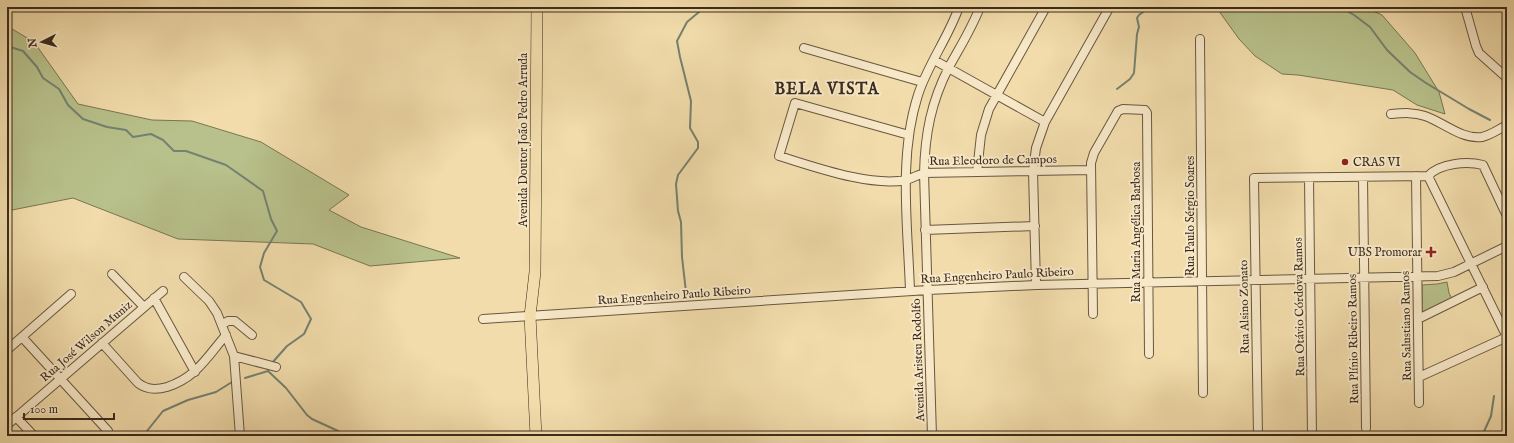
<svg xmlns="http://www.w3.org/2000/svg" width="1514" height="443" font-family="'IM FELL English',serif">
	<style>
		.green { fill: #b8c18b; stroke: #797654 }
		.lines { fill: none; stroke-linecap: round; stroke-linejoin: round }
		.stream { stroke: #748272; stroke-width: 2 }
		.minor-casing { stroke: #685741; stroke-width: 10 }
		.major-casing { stroke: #3a2b1e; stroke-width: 12 }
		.minor { stroke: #f7e8c8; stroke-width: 8 }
		.major { stroke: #f2dcab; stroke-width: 11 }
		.poi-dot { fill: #8f2418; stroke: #f7e8c8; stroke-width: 1.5 }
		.labels { text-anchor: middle; stroke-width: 4; stroke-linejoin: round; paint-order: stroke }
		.street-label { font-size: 12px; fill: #3a2b1e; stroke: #f7e8c8 }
		.poi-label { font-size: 12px; fill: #3a2b1e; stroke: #f7e8c8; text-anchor: start }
		.district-label { font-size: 16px; font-weight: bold; letter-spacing: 1px; fill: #3a2b1e; stroke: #f7e8c8 }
	</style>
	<rect width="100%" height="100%" fill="#f2dcab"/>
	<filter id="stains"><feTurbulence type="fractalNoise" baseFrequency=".005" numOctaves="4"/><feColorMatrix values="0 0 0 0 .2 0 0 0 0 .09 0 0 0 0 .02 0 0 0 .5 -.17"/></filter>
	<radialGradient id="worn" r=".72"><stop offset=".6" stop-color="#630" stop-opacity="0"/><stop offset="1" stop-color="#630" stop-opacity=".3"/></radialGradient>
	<path class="green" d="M1216,7h148l18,8 33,38 24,39 6,22 -28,-9 -24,-15 -95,-15 -16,-1 -27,-18 -16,-17z
		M7,26l27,16 44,62 74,16 40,1 69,21 88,53 -20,15 32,17 99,31 -90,8 -57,-22 -135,-5 -105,-41 -66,13z
		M1447,282l2,11 3,6 -30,15v-29l15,-1z"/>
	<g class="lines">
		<path class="stream" d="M1340,7l14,8 16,12 17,23 23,22 16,11 43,26 21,11
			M7,46l16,5 14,16 6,11 16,11 9,16 15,14 24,8 19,3 7,7 18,-3 12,6 11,11h12l40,14 37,26 8,28 6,12 -13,22 -4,14 4,13 37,22 10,17 -7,15 -17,12 -15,17
			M1117,89l13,-10 4,-6 3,-39 2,-7 -2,-9 2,-3 11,-8
			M686,292l-4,-35 -1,-35 -3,-11 -2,-27 2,-9 20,-27v-6l-8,-14 1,-27 -11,-44 -3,-16 10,-19 18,-15
			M268,371l18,17 21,27 5,4 37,17
			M245,378l23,-7 1,-3
			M143,436l20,-25 25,-11 28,-8 16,-10
			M1482,436l9,-20 3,-20"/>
		<defs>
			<path id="minor" d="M1465,7l11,39 3,7 28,25
				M1200,39l3,354
				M804,48l118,34
				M934,60l111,62
				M1391,114c12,-1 23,-2 34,2 18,6 37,24 57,21 9,-2 17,-8 25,-12
				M909,135l-114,-32 -16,53c36,11 91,31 127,24 6,-2 12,-5 18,-7l167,-3
				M977,172l4,-37 8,-26 57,-102
				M1416,176l3,227
				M1428,176l79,161
				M1363,177l3,251
				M1309,178l3,258
				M925,230l110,-4
				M112,274l32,33
				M184,277l25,24 8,12 17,43 42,11
				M1036,285l-3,-114 3,-23 9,-26 63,-112
				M910,291c-2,-64 -12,-134 8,-196 10,-31 30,-57 41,-88
				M154,298l41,74
				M1093,314l-2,-151 3,-10 24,-42 5,-2 22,1 2,3 2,241
				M483,319l445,-29 108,-5 402,-9 16,-4 53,-26
				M1418,319l65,-32
				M223,324l5,-3h7l17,14
				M22,337l86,94
				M102,343l36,40c9,7 18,7 29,4 29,-9 40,-30 59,-52
				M7,350l64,-56
				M234,356l6,80
				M1419,377l88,-40
				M16,417l18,19
				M7,425l156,-134
				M932,436l-8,-263c1,-39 7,-71 25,-106 11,-20 23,-39 31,-60
				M1258,436l-4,-258 174,-2c12,-13 39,-15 55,-11l24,51"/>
			<path id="major" d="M536,436l-6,-120 5,-44 2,-265"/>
		</defs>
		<use href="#minor" class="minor-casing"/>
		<use href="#major" class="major-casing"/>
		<use href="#minor" class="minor"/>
		<use href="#major" class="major"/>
	</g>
	<g class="poi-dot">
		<circle cx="1345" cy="162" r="4"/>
		<path d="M1429 246h4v4h4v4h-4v4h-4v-4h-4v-4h4z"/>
	</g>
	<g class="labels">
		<g class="street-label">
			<text transform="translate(523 140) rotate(-90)" y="4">Avenida Doutor João Pedro Arruda</text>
			<text transform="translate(993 160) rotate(-1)" y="4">Rua Eleodoro de Campos</text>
			<text transform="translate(1190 216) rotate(-90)" y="4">Rua Paulo Sérgio Soares</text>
			<text transform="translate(1136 232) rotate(-90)" y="4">Rua Maria Angélica Barbosa</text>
			<text transform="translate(997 275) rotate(-3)" y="4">Rua Engenheiro Paulo Ribeiro</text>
			<text transform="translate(674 295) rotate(-4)" y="4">Rua Engenheiro Paulo Ribeiro</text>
			<text transform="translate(1244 307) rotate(-91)" y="4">Rua Alsino Zonato</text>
			<text transform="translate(1299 307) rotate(-91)" y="4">Rua Otávio Córdova Ramos</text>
			<text transform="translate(1406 326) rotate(-91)" y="4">Rua Salustiano Ramos</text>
			<text transform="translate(1353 339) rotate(-91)" y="4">Rua Plínio Ribeiro Ramos</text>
			<text transform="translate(86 341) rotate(-41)" y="4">Rua José Wilson Muniz</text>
			<text transform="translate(918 360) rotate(-92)" y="4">Avenida Aristeu Rodolfo</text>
		</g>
		<g class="poi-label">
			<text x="1353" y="166">CRAS VI</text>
			<text x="1422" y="256" text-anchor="end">UBS Promorar</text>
		</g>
		<g class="district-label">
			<text x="827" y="94">BELA VISTA</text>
		</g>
	</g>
	<rect width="1514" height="443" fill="none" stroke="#f2dcab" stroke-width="24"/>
	<rect x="8" y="8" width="1498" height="427" fill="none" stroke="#3a2b1e" stroke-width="2"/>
	<rect x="12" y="12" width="1490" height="419" fill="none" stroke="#3a2b1e"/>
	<g transform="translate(42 42) rotate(264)" stroke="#f7e8c8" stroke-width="3" paint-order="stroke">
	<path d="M0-3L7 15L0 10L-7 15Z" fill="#3a2b1e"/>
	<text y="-6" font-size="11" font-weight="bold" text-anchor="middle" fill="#3a2b1e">N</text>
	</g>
	<path d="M24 413v6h90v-6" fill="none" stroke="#3a2b1e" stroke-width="2"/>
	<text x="30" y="413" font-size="12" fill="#3a2b1e" stroke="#f7e8c8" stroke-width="3" paint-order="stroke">100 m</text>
	<rect width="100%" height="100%" filter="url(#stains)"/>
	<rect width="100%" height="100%" fill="url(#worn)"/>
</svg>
